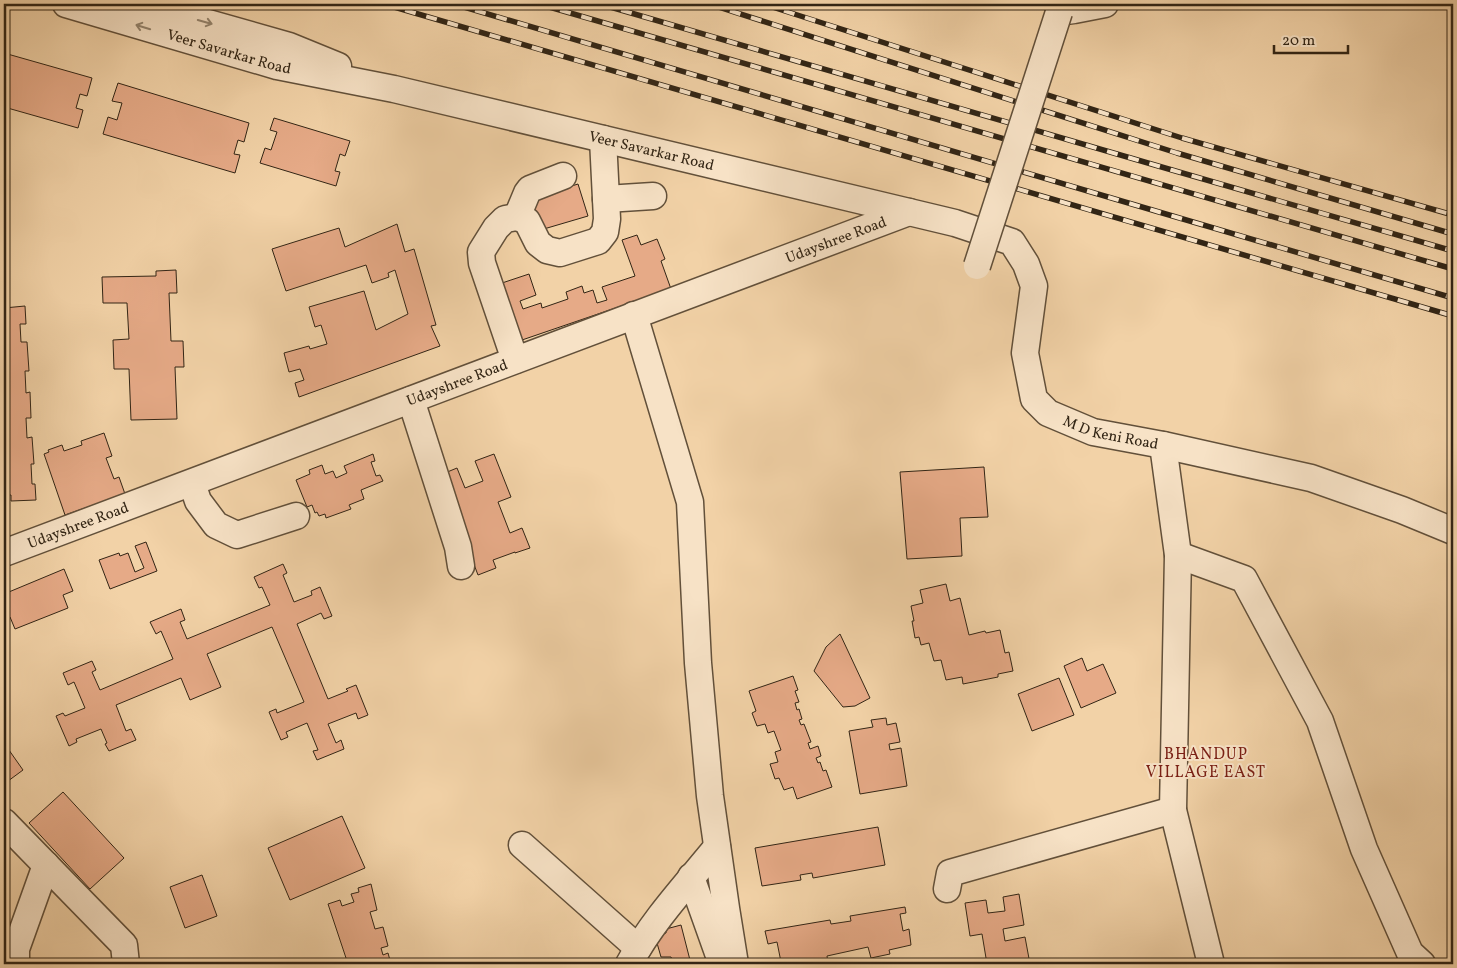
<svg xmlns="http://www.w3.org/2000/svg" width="1457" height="968" font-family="Vollkorn,serif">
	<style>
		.building { fill: #e6aa87; stroke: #322515 }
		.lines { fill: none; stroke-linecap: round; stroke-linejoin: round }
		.minor-casing { stroke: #62503a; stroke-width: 29 }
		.minor { stroke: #f7e2c6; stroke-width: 26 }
		.rail-casing { stroke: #322515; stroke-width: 5.5 }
		.rail { stroke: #f7e2c6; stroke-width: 4; stroke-dasharray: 11; stroke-linecap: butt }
		.minor-bridge-casing { stroke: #62503a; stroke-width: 29; stroke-linecap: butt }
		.minor-bridge { stroke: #f7e2c6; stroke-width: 26 }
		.oneway { stroke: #94846e }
		.labels { text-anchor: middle; stroke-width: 4; stroke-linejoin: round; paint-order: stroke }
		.street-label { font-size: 15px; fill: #322515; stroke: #f7e2c6 }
		.neighbourhood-label { font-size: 16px; letter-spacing: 1px; fill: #7a1f14; stroke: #f7e2c6 }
	</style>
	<rect width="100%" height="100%" fill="#f2d2a7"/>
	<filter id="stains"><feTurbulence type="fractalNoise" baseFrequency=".004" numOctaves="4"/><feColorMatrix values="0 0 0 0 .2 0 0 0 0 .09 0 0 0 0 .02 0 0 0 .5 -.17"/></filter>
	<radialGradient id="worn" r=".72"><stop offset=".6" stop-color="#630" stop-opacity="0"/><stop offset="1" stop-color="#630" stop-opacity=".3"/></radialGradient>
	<path class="building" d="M4,53l88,25 -5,18 -7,-2 -4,14 7,2 -5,18 -74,-21z
		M118,83l131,40 -5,19 -6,-2 -4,14 6,1 -5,18 -132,-39 5,-17 9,3 5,-17 -10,-2z
		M274,118l76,23 -5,15 -5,-2 -5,17 5,1 -4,14 -76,-23 5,-15 6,2 6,-18 -7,-2z
		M578,184l10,32 -51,15 -10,-31z
		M397,224l8,28 9,-3 22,76 -5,1 9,20 -141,51 -4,-14 9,-3 -4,-11 -11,3 -5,-19 25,-7 1,3 17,-5 -6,-19 -6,2 -6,-20 55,-16 12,39 32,-16 -13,-44 -7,3 1,4 -17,6 -6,-18 -80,26 -14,-42 67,-21 6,19z
		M637,235l4,10 16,-6 8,20 -4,2 10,28 -149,51 -20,-57 27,-9 7,21 -16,6 3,8 18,-6 1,5 26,-9 -2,-7 16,-6 2,7 9,-3 4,13 10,-3 -5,-13 33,-11 -13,-36z
		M176,270l1,23h-8l2,48h12l1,26h-9l2,52 -46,1 -2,-51h-15l-1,-29 16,-1 -2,-36h-24l-1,-26 54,-1v-5z
		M25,306l1,18h-6l1,18h6l2,29h-4l1,22 4,-1 1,26h-5l1,20 5,-1 2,27h-3l1,20h3l1,16 -25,1v-6h-7v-37h2v-12h-2v-35h3l-1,-14h-2v-89z
		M104,433l8,23 -6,2 8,21 5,-2 6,17 -60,21 -21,-61 5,-2 -1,-2 14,-5 2,6 18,-6 -1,-4z
		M373,454l2,7 -4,1 5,14 4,-1 3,6 -22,9 3,9 -15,6 2,4 -25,9 -1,-4 -6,2 -2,-4 -2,1 -3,-8 -5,2 -11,-27 14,-6 -1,-4 13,-5 3,9 8,-3 3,7 11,-5 -3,-7z
		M494,454l17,43 -13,5 12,31 12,-5 8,20 -15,5v-1l-22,8 3,8 -18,7 -38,-100 17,-7 8,20 18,-7 -8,-20z
		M984,467l4,50 -28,1 2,38 -55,3 -7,-87z
		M146,542l11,29 -47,18 -11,-29 20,-7 1,3 8,-3 7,19 9,-4 -9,-22z
		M283,564l4,9 -4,2 11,27 18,-7 -1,-4 9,-4 12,29 -8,3 -3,-6 -24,11 31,75 20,-8 -2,-2 10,-4 12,30 -10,4 -2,-6 -28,11 8,19 5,-3 3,9 -27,11 -4,-9 5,-1 -11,-27 -21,9 2,5 -7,3 -12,-28 7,-3 1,4 27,-11 -32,-75 -65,27 14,33 -31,13 -9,-22 -65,27 10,26 5,-2 5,11 -27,11 -4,-7 2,-1 -6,-14 -25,10 1,3 -8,4 -13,-30 7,-3 2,3 20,-8 -11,-26 -6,3 -5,-12 29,-12 4,9 -4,2 8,18 73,-31 -12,-28 -5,3 -6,-12 31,-13 4,11 -5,2 7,17 83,-34 -8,-18 -3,1 -5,-11z
		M64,569l9,22 -10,4 5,13 -53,21 -5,-12 -6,2v-25z
		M946,584l4,17 10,-3 9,37 16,-4 1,2 14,-3 5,23 4,-1 4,19 -15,3v3l-35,7 -1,-7 -16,3 -5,-20 -7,1 -5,-18 -8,2 -2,-8 -4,1 -3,-17h2l-3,-15 12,-3 -3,-13z
		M840,634l30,64 -15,8 -12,1 -29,-36 12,-24z
		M1082,658l5,13 16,-7 13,29 -35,15 -17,-42z
		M793,676l5,14 -3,1 4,11 -4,1 2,7 2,-1 3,10 -3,1 2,5 3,-1 7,18 -3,1 2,6 8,-3 3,10 -5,2 2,5 2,-1 3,9 3,-1 6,17 -35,12 -4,-12 -9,3 -5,-12 -4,1 -5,-15 8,-2 -3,-10 6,-2 -7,-19 -6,2 -3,-9 -8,2 -5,-13 4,-2 -7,-20z
		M1059,678l15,37 -42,16 -14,-37z
		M886,718l1,7 9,-2 4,19 -11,2 1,6 11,-2 6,38 -47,8 -11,-63 24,-4 -2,-7z
		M4,743l19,27 -19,14z
		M63,792l61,66 -34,31 -61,-66z
		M342,816l23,52 -75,32 -22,-52z
		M878,827l7,38 -72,13 -1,-5 -12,2 1,5 -39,6 -7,-38z
		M202,875l15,41 -32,12 -15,-41z
		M371,884l6,26 -7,2 5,17 8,-2 5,19 -7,2 2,7 5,-2 3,11h-43l-20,-60 12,-4 2,6 12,-4 -3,-8 8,-2 -1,-4z
		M1019,894l5,31 -21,4 2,12 20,-4 5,27h-43l-5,-30 -12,2 -5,-33 21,-3 2,13 17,-2 -2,-14z
		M905,907l1,6 -6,1 3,17 6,-2 2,16 -22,5 1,4 -19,4 -3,-11 -41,9 1,8h-57l10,-2 -4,-20 -9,2 -3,-13 65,-11 1,4 20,-3 -1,-5z
		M681,925l10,39h-17l-3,-7h-10l-6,-21 11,-3v-4z"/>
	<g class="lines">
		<defs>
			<g id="minor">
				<path id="s1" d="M66,4l211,62 117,23 515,123 46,11 57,19 14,22 8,22 -9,67 9,46 14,14 45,19 70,13 148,33 91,32 51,21"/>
				<path d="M141,4l148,42 49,20"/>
				<path d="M1059,12l15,-2 31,-6"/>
				<path d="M606,199l47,-3"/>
				<path d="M517,217l10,-24 3,-4 33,-13"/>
				<path d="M634,315l56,187 8,161 12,133 16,112 9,56"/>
				<path d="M515,360l-33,-97 -1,-11 15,-24 9,-9 12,-2 10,4 11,22 9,7 13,3 38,-12 7,-9 2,-13 -4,-80"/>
				<path d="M411,400l47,147 3,19"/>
				<path d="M1163,445l15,110 -5,255 38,154"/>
				<path d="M192,483l6,18 18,24 21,10 59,-19"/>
				<path id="s2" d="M4,553l905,-341"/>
				<path d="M1178,555l66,24 76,142 44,128 46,104 12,11"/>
				<path d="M4,822l120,123 2,19"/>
				<path d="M522,845l116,103"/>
				<path d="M691,877l31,87"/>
				<path d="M947,889l3,-16 223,-63"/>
				<path d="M16,964v-15l30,-84"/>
				<path d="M629,964c23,-43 57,-79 88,-117"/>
			</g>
		</defs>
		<use href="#minor" class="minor-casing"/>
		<use href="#minor" class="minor"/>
		<defs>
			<path id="rail" d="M384,4l1069,312
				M454,4l705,208 294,86
				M539,4l914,265
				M600,4l572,166 281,81
				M709,4l468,149 276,81
				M763,4l419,134 271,77"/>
		</defs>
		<use href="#rail" class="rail-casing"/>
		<use href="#rail" class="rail"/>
		<defs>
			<path id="minor-bridge" d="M977,266l82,-254"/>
		</defs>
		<use href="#minor-bridge" class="minor-bridge-casing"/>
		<use href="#minor-bridge" class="minor-bridge"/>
	</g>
	<defs><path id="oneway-shaft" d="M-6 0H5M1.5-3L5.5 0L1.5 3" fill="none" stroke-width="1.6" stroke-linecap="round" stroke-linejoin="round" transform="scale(1.25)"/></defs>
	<g class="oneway">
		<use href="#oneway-shaft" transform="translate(205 22) rotate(16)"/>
		<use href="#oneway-shaft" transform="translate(143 27) rotate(-163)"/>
	</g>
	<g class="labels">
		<g class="street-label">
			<text dy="5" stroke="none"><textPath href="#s1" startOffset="170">Veer Savarkar Road</textPath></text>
			<text dy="5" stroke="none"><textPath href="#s1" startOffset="604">Veer Savarkar Road</textPath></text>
			<text dy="5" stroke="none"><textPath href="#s2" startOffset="889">Udayshree Road</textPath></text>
			<text dy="5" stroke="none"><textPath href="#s2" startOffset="484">Udayshree Road</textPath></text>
			<text dy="5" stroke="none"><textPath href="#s1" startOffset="1226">M D Keni Road</textPath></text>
			<text dy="5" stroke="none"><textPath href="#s2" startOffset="79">Udayshree Road</textPath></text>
		</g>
		<g class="neighbourhood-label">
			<text x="1206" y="759">BHANDUP<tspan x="1206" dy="18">VILLAGE EAST</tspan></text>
		</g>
	</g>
	<rect width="1457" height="968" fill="none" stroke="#f2d2a7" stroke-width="20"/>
	<rect x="5" y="5" width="1447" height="958" fill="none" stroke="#322515" stroke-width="2.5"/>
	<rect x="10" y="10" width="1437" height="948" fill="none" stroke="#322515"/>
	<path d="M1274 45v8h74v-8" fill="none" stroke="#322515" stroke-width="2.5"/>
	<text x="1282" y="45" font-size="15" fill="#322515" stroke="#f7e2c6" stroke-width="4" paint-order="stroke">20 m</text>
	<rect width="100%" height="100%" filter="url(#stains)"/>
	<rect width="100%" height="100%" fill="url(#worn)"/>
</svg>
